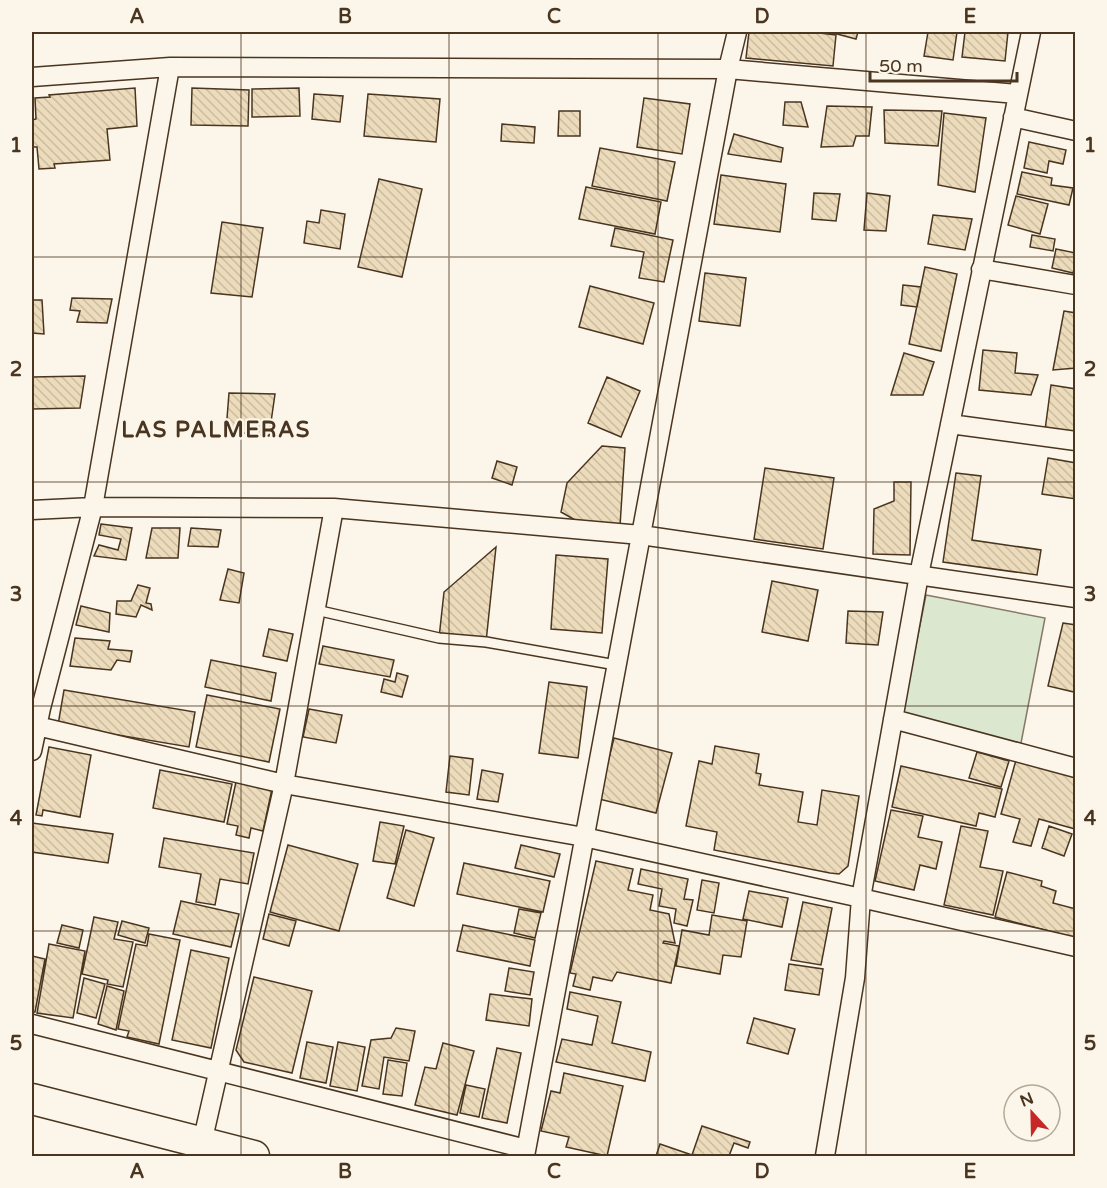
<svg xmlns="http://www.w3.org/2000/svg" width="1107" height="1188" font-family="'Varela Round',sans-serif">
	<style>
		.pitch { fill: #dce7d0; stroke: #887966; stroke-width: 1.5 }
		.building { fill: url(#building-back-hatch); stroke: #4a3520; stroke-width: 1.5 }
		.lines { fill: none; stroke-linecap: round; stroke-linejoin: round }
		.service-casing { stroke: #4a3520; stroke-width: 12 }
		.minor-casing { stroke: #4a3520; stroke-width: 21 }
		.trunk-casing { stroke: #4a3520; stroke-width: 33 }
		.service { stroke: #fbf6e9; stroke-width: 9 }
		.minor { stroke: #fbf6e9; stroke-width: 18 }
		.trunk { stroke: #fbf6e9; stroke-width: 30 }
		.grid { fill: none; stroke: #4a3520; stroke-width: 1.5; stroke-opacity: 0.55 }
		.labels { text-anchor: middle; stroke-width: 4.5; stroke-linejoin: round; paint-order: stroke }
		.district-label { font-size: 22px; font-weight: bold; letter-spacing: 1.5px; fill: #4a3520; stroke: #fbf6e9 }
		.neatline { fill: none; stroke: #4a3520; stroke-width: 2 }
		.grid-label { font-size: 20px; text-anchor: middle; font-weight: bold; fill: #4a3520 }
	</style>
	<defs>
		<pattern id="building-back-hatch" width="6" height="6" patternUnits="userSpaceOnUse" patternTransform="scale(1.5)"><rect width="6" height="6" fill="#ecdcbc"/><path d="M-1 5l2 2M0 0l6 6M5-1l2 2" fill="none" stroke="#ccbda1"/></pattern>
	</defs>
	<rect width="100%" height="100%" fill="#fbf6e9"/>
	<path class="pitch" d="M926,595l119,23 -24,125 -120,-23z"/>
	<path class="building" d="M749,32h62l25,3 -3,31 -87,-8z
		M838,32h20l-2,7 -19,-5z
		M928,32h29l-4,28 -29,-4z
		M965,32h43l-3,29 -43,-4z
		M135,88l2,38 -30,3 3,31 -56,4 1,4 -16,1 -2,-22h-5v-27l4,-1 -1,-21 15,-1 -1,-2z
		M192,88l57,2 -1,36 -57,-1z
		M299,88l1,28 -48,1v-28z
		M314,94l29,2 -3,26 -28,-3z
		M368,94l72,5 -4,43 -72,-6z
		M644,98l46,6 -8,50 -45,-7z
		M785,102h16l7,25 -25,-2z
		M827,106l45,1 -3,29h-13l-3,10 -32,1z
		M884,110l58,1 -4,35 -53,-3z
		M559,111h21v25h-22z
		M944,113l42,5 -11,74 -37,-7z
		M502,124l33,3 -1,16 -33,-2z
		M734,134l49,14 -2,14 -53,-8z
		M1029,142l37,8 -3,14 -14,-3 -2,12 -23,-5z
		M600,148l75,14 -8,39 -75,-15z
		M1022,172l30,6 -1,7 22,3 -4,17 -52,-11z
		M721,175l65,9 -6,48 -66,-8z
		M379,179l43,10 -20,88 -44,-10z
		M586,187l75,15 -6,32 -76,-15z
		M814,193l26,1 -4,27 -24,-2z
		M867,193l23,3 -4,35 -22,-1z
		M1016,196l32,8 -8,30 -32,-9z
		M321,210l24,4 -5,35 -36,-6 3,-22 12,2z
		M933,215l39,4 -7,31 -37,-6z
		M222,222l41,6 -11,69 -41,-4z
		M615,228l58,12 -9,42 -25,-4 5,-26 -33,-6z
		M1032,235l23,4 -2,12 -23,-4z
		M1056,249l20,4v10l-3,10 -21,-5z
		M925,267l32,7 -16,77 -32,-7z
		M705,273l41,5 -6,48 -41,-5z
		M903,285l18,2 -4,20 -16,-2z
		M590,286l64,17 -11,41 -64,-17z
		M72,298l40,1 -5,24 -30,-1 3,-11 -10,-1z
		M32,300h10l2,34 -12,-1z
		M1064,311l12,2v55l-23,2z
		M983,350l34,3 -2,20 23,2 -7,20 -52,-5z
		M904,353l30,9 -11,33h-32z
		M85,376l-5,32 -48,1v-32z
		M607,377l33,14 -19,46 -33,-14z
		M1051,385l25,4v45l-31,-4z
		M229,393l46,1 -6,42 -43,-5z
		M602,446l23,2 -5,78 -38,-2 -21,-12 6,-29z
		M1048,458l28,5v36l-34,-5z
		M497,461l20,6 -5,18 -20,-7z
		M765,468l69,10 -11,71 -69,-10z
		M956,473l25,3 -9,64 69,10 -4,25 -94,-13z
		M894,482h17l-1,73 -37,-1 1,-45 20,-8z
		M101,524l31,4 -6,32 -32,-4 5,-11 19,5 3,-11 -22,-4z
		M152,528h28l-2,30h-32z
		M191,528l30,2 -3,17 -30,-1z
		M496,547l-10,95 -47,-4 5,-46z
		M556,555l52,4 -6,74 -51,-4z
		M228,569l16,4 -5,30 -19,-3z
		M772,581l46,9 -10,51 -46,-9z
		M138,585l12,3 -4,15 5,1 1,6 -11,-5 -5,12 -20,-3 1,-13h14z
		M81,606l29,7 -1,19 -33,-7z
		M848,611l35,1 -5,33 -32,-2z
		M1063,623l13,2v58l-2,9 -26,-6z
		M269,629l24,5 -6,27 -24,-5z
		M75,638l35,3 -2,8 24,2 -2,11 -13,-2 -6,10 -41,-4z
		M323,646l71,14 -4,17 -71,-13z
		M211,660l65,13 -5,28 -66,-14z
		M397,673l11,3 -6,21 -21,-5 3,-13 11,3z
		M549,682l38,5 -9,71 -39,-5z
		M64,690l131,22 -6,35 -131,-22z
		M207,695l73,14 -11,53 -73,-15z
		M309,709l33,6 -6,28 -33,-6z
		M614,738l58,15 -16,60 -57,-14z
		M715,746l44,8 -3,19 5,1 -2,11 44,7 -5,30 19,3 5,-35 37,6 -11,70 -9,8 -9,-1 -116,-23 3,-18 -31,-6 13,-65 13,3z
		M49,747l42,8 -11,62 -37,-7 -1,6 -6,-1z
		M977,752l32,9 -8,26 -32,-9z
		M450,756l23,3 -4,36 -23,-3z
		M1016,760l60,16 -1,53 -36,-10 -8,27 -18,-4 7,-23 -19,-5z
		M901,766l101,23 -7,28 -16,-4 -3,13 -84,-19z
		M160,770l72,14 -8,38 -71,-14z
		M482,770l21,4 -5,28 -21,-3z
		M236,782l36,7 -9,42 -12,-3 -2,10 -13,-3 2,-9 -11,-2z
		M891,810l32,6 -5,21 24,5 -6,27 -16,-4 -6,25 -39,-9z
		M380,822l24,4 -9,38 -22,-3z
		M32,823l81,11 -5,29 -76,-11z
		M961,826l27,5 -8,36 23,4 -10,44 -49,-10z
		M1049,826l23,8 -8,22 -22,-8z
		M406,830l28,8 -20,68 -27,-8z
		M164,838l90,15 -6,31 -28,-5 -5,26 -19,-3 5,-28 -42,-7z
		M288,845l70,19 -19,67 -69,-19z
		M521,845l39,9 -6,23 -39,-9z
		M596,861l37,8 -5,21 25,5 -3,15 19,4 6,29 -11,-2 -1,2 16,3 -8,37 -54,-11 -5,9 -19,-4 -3,13 -17,-4 3,-12 -6,-1z
		M464,863l86,18 -7,31 -86,-18z
		M641,869l47,10 -4,20 9,1 -6,26 -13,-3 2,-14 -17,-3 3,-17 -24,-5z
		M1007,872l35,9 -1,5 15,5 -3,12 23,6v29l-81,-21z
		M702,880l17,3 -5,30 -17,-3z
		M749,891l39,7 -6,29 -39,-8z
		M181,901l58,13 -8,33 -58,-13z
		M803,902l29,6 -11,57 -30,-5z
		M519,909l22,4 -6,25 -21,-5z
		M269,914l27,7 -7,25 -26,-7z
		M712,915l35,6 -6,36 -18,-2 -3,19 -44,-8 6,-36 27,5z
		M94,917l24,5 -4,17 19,3 -10,45 -16,-3 1,-4 -26,-6z
		M122,921l27,7 -4,15 -27,-8z
		M62,925l21,5 -4,18 -22,-5z
		M463,925l72,15 -5,26 -73,-15z
		M149,934l31,6 -21,104 -32,-7 2,-6 -11,-2 18,-85 11,2z
		M49,944l36,7 -12,67 -36,-5z
		M191,950l38,8 -18,90 -39,-8z
		M32,956l13,3 -10,53h-3z
		M789,964l34,5 -4,26 -34,-5z
		M509,968l25,4 -4,23 -25,-4z
		M254,977l58,14 -20,82 -48,-11 -8,-12z
		M84,978l21,6 -9,34 -19,-5z
		M107,986l17,5 -8,39 -18,-6z
		M570,992l51,10 -9,41 39,9 -6,29 -89,-19 6,-23 30,6 6,-29 -31,-7z
		M490,994l42,5 -3,27 -43,-6z
		M754,1018l41,11 -7,25 -41,-11z
		M396,1028l19,3 -6,30 -25,-4 -5,32 -17,-3 9,-46 20,-2z
		M307,1042l26,5 -7,36 -26,-5z
		M338,1042l27,5 -8,44 -27,-5z
		M443,1043l31,8 -17,64 -42,-10 10,-38 11,2z
		M497,1048l24,5 -14,70 -25,-5z
		M388,1060l19,3 -5,33 -19,-2z
		M564,1073l59,13 -16,70 -41,-9 3,-10 -28,-6 10,-40 9,2z
		M466,1085l19,4 -6,28 -19,-4z
		M702,1126l48,16 -2,6 -14,-5 -5,13h-73l4,-12 32,11z"/>
	<g class="lines">
		<defs>
			<path id="service" d="M316,610l123,28 47,4 130,23"/>
			<path id="minor" d="M32,77l138,-10 558,2 289,25
				M1013,117l63,14
				M981,269l95,16
				M950,424l126,17
				M32,510l61,-3 241,1 307,27 435,63
				M893,719l183,49
				M37,726l247,58 300,53 277,61 215,49
				M32,751l9,-43 52,-201 77,-440
				M32,1024l494,125
				M202,1143l82,-359 50,-276
				M525,1156l203,-1087 9,-37
				M825,1156l30,-178 6,-80 58,-323 112,-543"/>
			<path id="trunk" d="M32,1099l222,57"/>
		</defs>
		<use href="#service" class="service-casing"/>
		<use href="#minor" class="minor-casing"/>
		<use href="#trunk" class="trunk-casing"/>
		<use href="#service" class="service"/>
		<use href="#minor" class="minor"/>
		<use href="#trunk" class="trunk"/>
	</g>
	<path class="grid" d="M241,32v1124M449,32v1124M658,32v1124M866,32v1124M32,257h1044M32,482h1044M32,706h1044M32,931h1044"/>
	<g class="labels">
		<g class="district-label">
			<text x="216" y="437">LAS PALMERAS</text>
		</g>
	</g>
	<rect width="1107" height="1188" fill="none" stroke="#fbf6e9" stroke-width="66"/>
	<g transform="translate(1032 1113) rotate(338)"><circle r="28" fill="#fbf6e9" stroke="#b4a999" stroke-width="1.5"/>
	<path d="M0-4.5L10 22L0 15L-10 22Z" fill="#c62828"/>
	<text y="-9" font-size="16" font-weight="bold" text-anchor="middle" fill="#4a3520">N</text>
	</g>
	<path d="M870 72v9h147v-9" fill="none" stroke="#4a3520" stroke-width="3"/>
	<text x="879" y="72" font-size="18" fill="#4a3520" stroke="#fbf6e9" stroke-width="4.5" paint-order="stroke">50 m</text>
	<rect x="33" y="33" width="1041" height="1122" class="neatline"/>
	<g class="grid-label">
		<text x="137" y="23">A</text>
		<text x="345" y="23">B</text>
		<text x="554" y="23">C</text>
		<text x="762" y="23">D</text>
		<text x="970" y="23">E</text>
		<text x="16" y="152">1</text>
		<text x="1090" y="152">1</text>
		<text x="16" y="376">2</text>
		<text x="1090" y="376">2</text>
		<text x="16" y="601">3</text>
		<text x="1090" y="601">3</text>
		<text x="16" y="825">4</text>
		<text x="1090" y="825">4</text>
		<text x="16" y="1050">5</text>
		<text x="1090" y="1050">5</text>
		<text x="137" y="1178">A</text>
		<text x="345" y="1178">B</text>
		<text x="554" y="1178">C</text>
		<text x="762" y="1178">D</text>
		<text x="970" y="1178">E</text>
	</g>
</svg>
